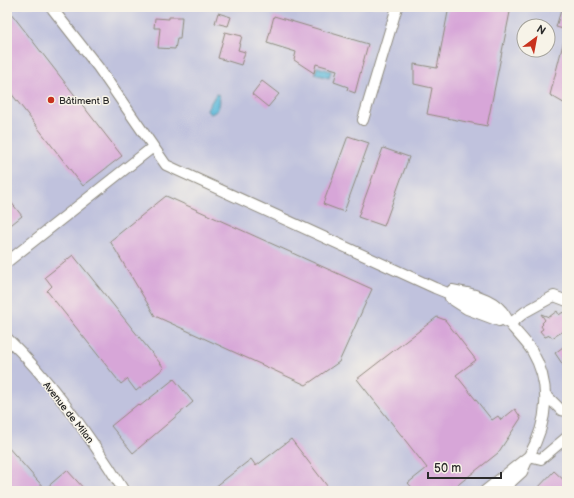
<svg xmlns="http://www.w3.org/2000/svg" width="574" height="498" font-family="'Balsamiq Sans',sans-serif">
	<style>
		.industrial { fill: #c0c2dd; fill-rule: evenodd }
		.water { fill: #5cb8da; stroke: #447282 }
		.building { fill: #d7a6d8 }
		.lines { fill: none; stroke-linecap: round; stroke-linejoin: round }
		.street-casing { stroke: #8e8a7e; stroke-width: 12 }
		.street { stroke: #fff; stroke-width: 10 }
		.poi-dot { fill: #c8321e; stroke: #f7f3e8; stroke-width: 1.5 }
		.labels { text-anchor: middle; stroke-width: 3; stroke-linejoin: round; paint-order: stroke }
		.poi-label { font-size: 10px; fill: #2b2b2b; stroke: #f7f3e8; text-anchor: start }
		.street-label { font-size: 10px; fill: #2b2b2b; stroke: #f7f3e8 }
	</style>
	<rect width="100%" height="100%" fill="#f7f3e8"/>
	<filter id="ink" filterUnits="userSpaceOnUse"><feTurbulence type="fractalNoise" baseFrequency=".025" numOctaves="2"/><feDisplacementMap in="SourceGraphic" scale="8" xChannelSelector="R" yChannelSelector="G"/><feConvolveMatrix kernelMatrix="1 2 1 2 8 2 1 2 1" color-interpolation-filters="sRGB"/></filter>
	<filter id="wash" filterUnits="userSpaceOnUse"><feTurbulence type="fractalNoise" baseFrequency=".012" numOctaves="4" result="noise"/><feDisplacementMap in="SourceGraphic" scale="16" xChannelSelector="R" yChannelSelector="G"/><feGaussianBlur stdDeviation="0.9" result="paint"/><feColorMatrix in="noise" values="0 0 0 0 0 0 0 0 0 0 0 0 0 0 0 0 0 1.4 0 .05"/><feComposite in="paint" operator="in"/></filter>
	<g filter="url(#wash)">
		<rect width="100%" height="100%" fill="#f1e9d2"/>
		<path class="industrial" d="M7,7h560v484h-560zM524,26h24v24h-24z"/>
		<path class="water" d="M317,67l14,4 -2,7 -14,-4z
			M216,94l3,1c2,9 0,17 -9,19l-2,-2 -1,-3z"/>
		<g id="blocks">
			<path class="building" d="M449,7h62l-24,119 -60,-12 5,-26 -18,-4v-20l23,4z
				M562,7h5v23l-11,-3z
				M7,8l115,148 -39,30 -76,-98z
				M218,13l13,4 -3,9 -13,-3z
				M274,16l94,28 -13,49 -8,-3 1,-3 -14,-5 3,-12 -21,-6 -2,9 -20,-13 2,-8 -29,-9z
				M169,17h13l-2,22h-3l-2,10 -17,-1 2,-20h-6l1,-10 14,1z
				M225,32l17,4 -4,14 7,2 -4,13 -23,-7z
				M564,40h3v65l-17,-10z
				M262,81l17,13 -11,13 -16,-13z
				M348,136l21,7 -25,69 -21,-8z
				M383,148l26,9 -25,69 -26,-9z
				M166,196l206,93 -33,73 -33,23 -151,-69 -45,-75z
				M7,197l15,19 -15,12z
				M73,255l91,113 -28,23 -9,-12 -6,5 -74,-93 5,-5 -7,-9z
				M557,311l2,4 4,-3 4,6v11l-15,9 -2,-3 -5,2 -5,-6 3,-2 -2,-3 2,-2 -1,-1 3,-3 -4,-6 8,3z
				M437,317l8,3 31,40 -20,15 36,45 6,-4 3,4 14,-11 6,9 -23,35 -48,38h-35l-7,-8 19,-15 -70,-89z
				M567,344v27l-12,-18z
				M174,379l19,23 -60,51 -22,-27 27,-22 2,2z
				M291,439l40,52h-121l41,-32 5,7z
				M7,446l38,43 22,-19 19,21h-79z
				M554,471l13,12v8h-32z"/>
		</g>
	</g>
	<g filter="url(#ink)">
		<use href="#blocks" fill-opacity="0" stroke="#8e8a7e" stroke-width="1"/>
		<g class="lines">
			<defs>
				<path id="street" d="M51,7l47,60 68,98 269,123 52,21 23,15
					M363,120l34,-113
					M7,262l146,-115
					M452,290c17,3 39,7 50,21 5,6 7,13 12,18 6,7 13,14 18,22 20,34 16,71 -3,105l12,3 26,-22
					M450,298l17,11 32,12
					M510,324l15,-12 29,-16 13,5
					M7,338c46,45 83,98 117,153
					M547,396l14,14 6,1
					M485,491l44,-35 -7,16 -21,19"/>
			</defs>
			<use href="#street" class="street-casing"/>
			<use href="#street" class="street"/>
		</g>
	</g>
	<circle class="poi-dot" cx="51" cy="100" r="4"/>
	<g class="labels">
		<g class="poi-label">
			<text x="59" y="104">Bâtiment B</text>
		</g>
		<g class="street-label">
			<text transform="translate(69 412) rotate(52)" y="4">Avenue de Milan</text>
		</g>
	</g>
	<rect width="574" height="498" fill="none" stroke="#f7f3e8" stroke-width="24"/>
	<g transform="translate(536 38) rotate(32)"><circle r="19" fill="#f7f3e8" stroke="#a5a39c"/>
	<path d="M0-3L7 15L0 10L-7 15Z" fill="#c8321e"/>
	<text y="-6" font-size="11" font-weight="bold" text-anchor="middle" fill="#2b2b2b">N</text>
	</g>
	<path d="M428 472v6h73v-6" fill="none" stroke="#2b2b2b" stroke-width="2"/>
	<text x="434" y="472" font-size="12" fill="#2b2b2b" stroke="#f7f3e8" stroke-width="3" paint-order="stroke">50 m</text>
</svg>
